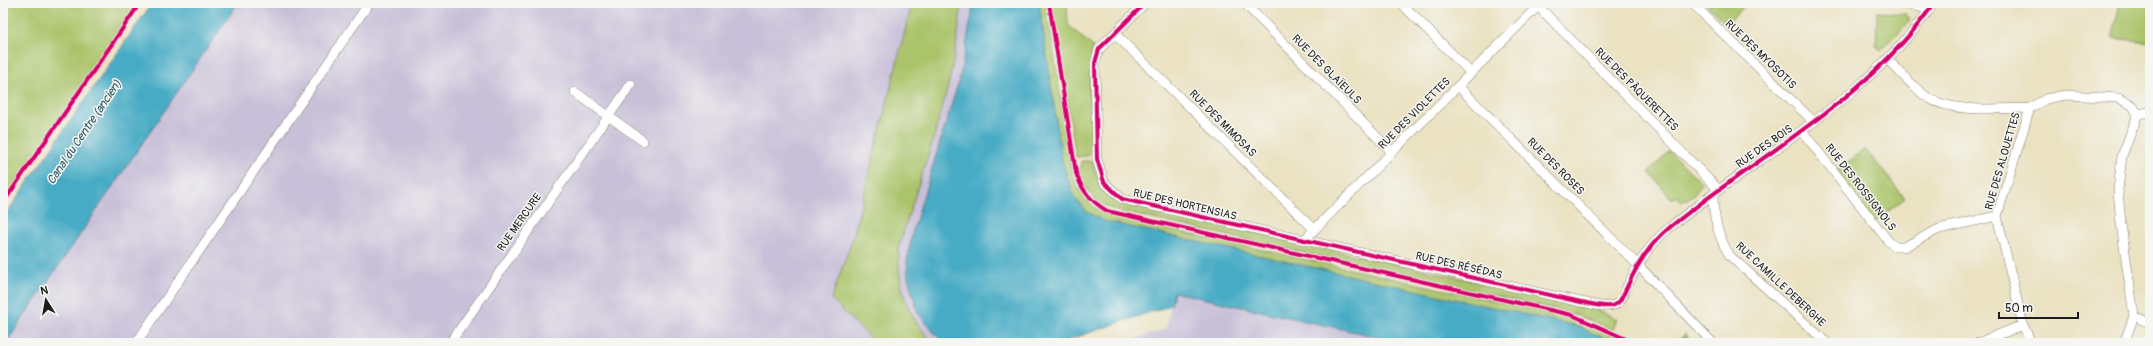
<svg xmlns="http://www.w3.org/2000/svg" width="2153" height="346" font-family="Pangolin,sans-serif">
	<style>
		.industrial { fill: #c8bfd8 }
		.green { fill: #abc46a; stroke: #647043 }
		.forest { fill: #88aa5e; stroke: #52633d }
		.water { fill: #46abc5; stroke: #316470 }
		.lines { fill: none; stroke-linecap: round; stroke-linejoin: round }
		.minor-casing { stroke: #847f6f; stroke-width: 10 }
		.minor { stroke: #fff; stroke-width: 9 }
		.cycleway-casing { stroke: #f6f6f2; stroke-width: 6 }
		.cycleway { stroke: #d6006c; stroke-width: 4 }
		.labels { text-anchor: middle; stroke-width: 3; stroke-linejoin: round; paint-order: stroke }
		.street-label { font-size: 11px; fill: #1c1c1c; stroke: #f6f6f2 }
		.water-label { font-size: 12px; font-style: italic; fill: #2f5c68; stroke: #f6f6f2 }
	</style>
	<rect width="100%" height="100%" fill="#f6f6f2"/>
	<filter id="ink" filterUnits="userSpaceOnUse"><feTurbulence type="fractalNoise" baseFrequency=".025" numOctaves="2"/><feDisplacementMap in="SourceGraphic" scale="8" xChannelSelector="R" yChannelSelector="G"/><feConvolveMatrix kernelMatrix="1 2 1 2 8 2 1 2 1" color-interpolation-filters="sRGB"/></filter>
	<filter id="wash" filterUnits="userSpaceOnUse"><feTurbulence type="fractalNoise" baseFrequency=".012" numOctaves="4" result="noise"/><feDisplacementMap in="SourceGraphic" scale="16" xChannelSelector="R" yChannelSelector="G"/><feGaussianBlur stdDeviation="0.9" result="paint"/><feColorMatrix in="noise" values="0 0 0 0 0 0 0 0 0 0 0 0 0 0 0 0 0 1.4 0 .05"/><feComposite in="paint" operator="in"/></filter>
	<g filter="url(#wash)">
		<rect width="100%" height="100%" fill="#ebe2c2"/>
		<path class="industrial" d="M238,3h734v11l-12,62 -47,154 -6,31 1,16 10,36 23,30h-935z
			M1173,292l232,51h-282l43,-14z"/>
		<path class="green" d="M3,3h138l-138,202z
			M912,3h49c-5,83 -38,163 -62,243 -2,41 6,66 34,97h-58l-44,-44 22,-61z
			M1039,3h7l27,175c18,35 31,36 66,45l431,94 59,26h-15l-37,-17 -433,-95 -40,-10 -17,-9 -13,-15 -12,-37z
			M1052,3h15l1,22 25,22 -4,39 3,66 -4,4 -12,1z
			M1705,3h43l-22,21z
			M2120,3h30v39l-38,-4z
			M1877,12l29,2 3,4v4l-28,28 -5,-4z
			M1865,149l40,49 -31,25 -40,-50z
			M1669,151l33,32 -7,11 -13,8 -6,-6 -4,3 -23,-27z
			M1081,161h12c4,25 12,33 35,44l459,101 18,7 12,6 -4,11 -39,-16 -16,-4 -440,-99c-22,-7 -35,-20 -40,-43l4,-2z"/>
		<path class="forest" d="M1685,334l7,9h-15z"/>
		<path class="water" d="M152,3h86l-232,340h-3v-125z
			M972,3h67l23,157 12,37 13,15 17,9 473,105 37,17h-209l-231,-51 -3,13 -112,38h-113l-5,-2 -23,-28 -10,-36 -1,-16 6,-31 47,-153 12,-63z"/>
	</g>
	<g filter="url(#ink)">
		<g class="lines">
			<defs>
				<path id="minor" d="M1145,3l-46,46 -4,14 2,96 7,23 18,17 459,103c9,1 25,7 33,3 7,-2 9,-10 12,-16 11,-24 23,-44 43,-61 90,-74 198,-127 265,-225
					M1244,3l148,149
					M1401,3l70,70
					M1692,3l122,119
					M1900,3l30,6
					M1538,6l181,184
					M1115,34l199,195
					M1887,59c13,12 25,28 40,38 26,17 73,11 103,11
					M1458,86l179,178 76,79
					M575,92l68,49
					M2138,114l12,-2
					M1802,131l87,111 7,5h8l35,-18 58,-13
					M1713,194c0,23 5,43 17,62l97,87
					M1304,240l237,-237
					M2134,316l16,7
					M136,343l233,-340
					M450,343l181,-259
					M1978,343l45,-18
					M2031,343l-8,-18 -26,-109 33,-108 16,-9 19,-4 54,3 13,7 6,9
					M2124,343l10,-27 -13,-92 -3,-34 4,-34 16,-42"/>
			</defs>
			<use href="#minor" class="minor-casing"/>
			<use href="#minor" class="minor"/>
			<defs>
				<path id="cycleway" d="M1049,3l27,170c6,18 15,28 31,38l465,104 63,28
					M1145,3l-46,46 -4,14 2,96 7,23 18,17 459,103c9,1 25,7 33,3 7,-2 9,-10 12,-16 11,-24 23,-44 43,-61 90,-74 198,-127 265,-225
					M3,203l137,-200"/>
			</defs>
			<use href="#cycleway" class="cycleway-casing"/>
			<use href="#cycleway" class="cycleway"/>
		</g>
	</g>
	<g class="labels">
		<g class="street-label">
			<text transform="translate(1761 54) rotate(44)" y="4">RUE DES MYOSOTIS</text>
			<text transform="translate(1327 69) rotate(45)" y="4">RUE DES GLAÏEULS</text>
			<text transform="translate(1637 89) rotate(45)" y="4">RUE DES PÂQUERETTES</text>
			<text transform="translate(1414 113) rotate(-45)" y="4">RUE DES VIOLETTES</text>
			<text transform="translate(1223 123) rotate(45)" y="4">RUE DES MIMOSAS</text>
			<text transform="translate(1764 146) rotate(-35)" y="4">RUE DES BOIS</text>
			<text transform="translate(2002 161) rotate(-74)" y="4">RUE DES ALOUETTES</text>
			<text transform="translate(1556 166) rotate(45)" y="4">RUE DES ROSES</text>
			<text transform="translate(1861 187) rotate(52)" y="4">RUE DES ROSSIGNOLS</text>
			<text transform="translate(1185 204) rotate(13)" y="4">RUE DES HORTENSIAS</text>
			<text transform="translate(519 222) rotate(-55)" y="4">RUE MERCURE</text>
			<text transform="translate(1459 265) rotate(13)" y="4">RUE DES RÉSÉDAS</text>
			<text transform="translate(1781 284) rotate(43)" y="4">RUE CAMILLE DEBERGHE</text>
		</g>
		<g class="water-label">
			<text transform="translate(84 132) rotate(-56)" y="4">Canal du Centre (ancien)</text>
		</g>
	</g>
	<rect width="2153" height="346" fill="none" stroke="#f6f6f2" stroke-width="16"/>
	<g transform="translate(46 300) rotate(349)" stroke="#f6f6f2" stroke-width="3" paint-order="stroke">
	<path d="M0-3L7 15L0 10L-7 15Z" fill="#1c1c1c"/>
	<text y="-6" font-size="11" font-weight="bold" text-anchor="middle" fill="#1c1c1c">N</text>
	</g>
	<path d="M1999 312v6h79v-6" fill="none" stroke="#1c1c1c" stroke-width="2"/>
	<text x="2005" y="312" font-size="12" fill="#1c1c1c" stroke="#f6f6f2" stroke-width="3" paint-order="stroke">50 m</text>
</svg>
